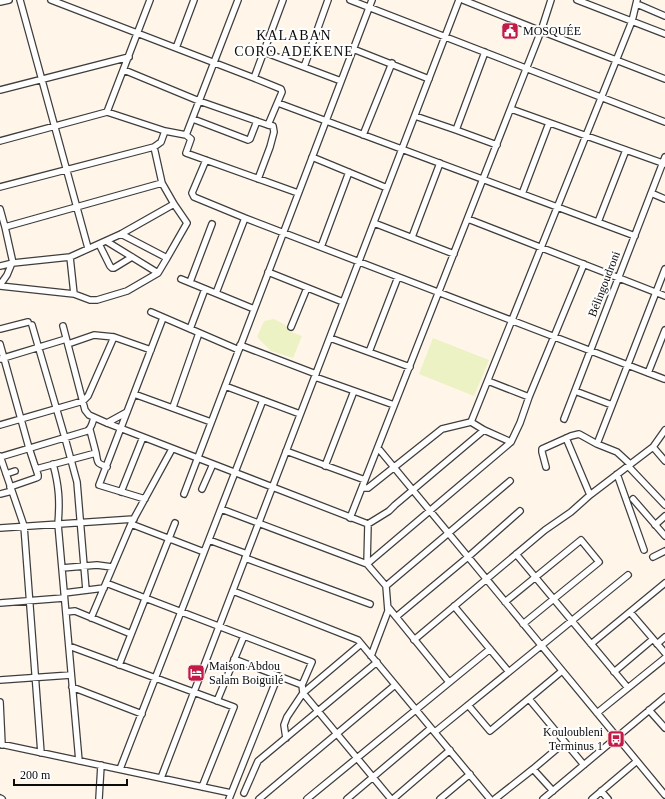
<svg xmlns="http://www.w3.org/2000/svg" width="665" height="799" font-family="'Times New Roman',serif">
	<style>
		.pitch { fill: #ecf2c3 }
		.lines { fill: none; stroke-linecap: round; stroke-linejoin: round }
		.minor-casing { stroke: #3e3e3e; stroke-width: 8 }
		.minor { stroke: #fff; stroke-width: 5.5 }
		.labels { text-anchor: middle; stroke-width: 4; stroke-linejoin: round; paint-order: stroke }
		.poi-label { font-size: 12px; fill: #0b0b0b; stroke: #fff; text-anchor: start }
		.street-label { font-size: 12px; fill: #0b0b0b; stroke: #fff }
		.quarter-label { font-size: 14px; letter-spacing: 1px; fill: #0b0b0b; stroke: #fff }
	</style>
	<rect width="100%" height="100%" fill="#fff6e9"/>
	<path class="pitch" d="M274,319l10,5 7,8 11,4 -9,22 -22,-7 -14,-14 7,-16z
		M433,338l56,22 -15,36 -55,-22z"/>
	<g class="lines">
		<defs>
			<path id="minor" d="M20,0l68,248
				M51,0l203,78 27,11 1,3 -14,33 -69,-24 -75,-31
				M350,0l315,122
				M463,0l78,31 124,48
				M577,0l88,34
				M0,2l9,-2
				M637,4l28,12
				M176,48l18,-48
				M353,49l76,30
				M264,52l77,29
				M304,67l24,-67
				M254,78l29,-78
				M0,90l129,-33
				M278,103l357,133
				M511,109l154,55
				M107,112l43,-112
				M415,116l41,14 41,15
				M193,119l55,21 2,-1 7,-18
				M456,130l29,-78
				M186,135l52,-135
				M363,135l29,-72
				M0,141l107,-29 58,19 21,4 5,4 -5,14 112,40
				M312,157l75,31
				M206,160l-14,33 2,4 51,21 419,161
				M258,179l12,-32 4,-15 -1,-6 -5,-1
				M0,187l154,-40 7,-5 4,-11
				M651,193l14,6
				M522,194l27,-71
				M0,209l5,18 8,36
				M468,219l197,77
				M598,222l28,-72
				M374,223l80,31
				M5,227l157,-44
				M121,234l46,24 20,-35 -13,-19 -12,-21 -8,-36
				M412,237l28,-74
				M106,241l52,32
				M99,244l11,22 2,2h2l18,-11
				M321,247l28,-75
				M70,257l4,37
				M0,266l13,-3 57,-6 51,-23 53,-30
				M268,272l75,30
				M181,279l73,30
				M190,282l22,-58
				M0,285l7,-10 5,-12
				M0,286l74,8 16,6h7l30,-9 31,-18 9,-15
				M216,293l29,-75
				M151,312l88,38
				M32,325l33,113 12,44 9,108
				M63,326l22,84 4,5 18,8 261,101 21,-13 6,-6 89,-75
				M291,327l16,-39
				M0,329l28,-7
				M190,329l15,-40
				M330,338l80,29
				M0,344l29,104 9,27v2l-2,1 -26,9
				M68,344l26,-9 20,2 37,13
				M240,345l76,29
				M369,352l29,-75
				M0,359l66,-20
				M648,373l17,-43
				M315,377l79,28
				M488,381l41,16
				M225,386l75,28
				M575,391l37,14
				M134,394l77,28
				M173,407l26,-74
				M564,419l101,-262
				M471,422l161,-401 5,-21
				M107,423l20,-11
				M0,425l83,-24 5,-5 26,-59
				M90,430l6,23
				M566,438l24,57
				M597,444l68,-175
				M653,447l12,14
				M378,448l287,347
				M286,451l79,29
				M0,456l24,70 17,227
				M0,457l87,-26c5,-3 5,-8 7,-13
				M53,464c6,22 7,37 5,60l21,237
				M325,466l29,-75
				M628,466l37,39
				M546,467l-4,-15v-3l29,-13 8,-2 18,10 20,8 13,12
				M36,469l60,-16c2,10 0,10 11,14
				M6,474l9,-3
				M617,474l27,76
				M362,488h6l74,-59 29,-7 13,8 27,12
				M202,489l11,-25
				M121,492l22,-55
				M0,494l12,-3
				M184,494l188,-494
				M145,499l-46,-14 64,-167
				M633,499l32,37
				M221,509l146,55 19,22
				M350,518l191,-487 10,-31
				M131,524l73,28
				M655,525l10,-9
				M0,528l134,-9
				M209,540l38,14
				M516,554l112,134
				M653,557l12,-6
				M245,558l125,46
				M367,564l144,-122 9,-19 9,-26 55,-133
				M367,564l1,-40
				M62,568l35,-3 15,2
				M106,583l206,79 -10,23 1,8 -16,24 -3,8 2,13
				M233,591l125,49 132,159
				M64,593l40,-5
				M505,602l76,-62 18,22 -76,62
				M0,603l64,-5
				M454,606l55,66
				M388,607l61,75
				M66,612l9,-1 56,23
				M630,612l35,41
				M396,617l72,-60 52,-46
				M91,618l40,-94 41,-75
				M414,640l131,-110 26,-18 19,-17 63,-48 12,-17
				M361,644l-58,49 88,106
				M591,644l74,-61
				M657,644l8,-7
				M69,646l165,61 -32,80
				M371,656l17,-45 -2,-25 124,-105
				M234,659l68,26
				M119,665l56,-142
				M614,672l39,-33
				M0,680l71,-5
				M72,687l70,27
				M529,699l55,66
				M217,701l27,-65
				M0,702l2,43
				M468,705l22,26 72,-60
				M649,710l16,18
				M597,713l68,-55
				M435,732l193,-157
				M0,744l231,49
				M120,769l143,-369
				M533,769l20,22
				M161,778l298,-778
				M601,791l7,8
				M244,793l14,-32 119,-99
				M0,798l2,1
				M99,799l2,-34
				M229,799l49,-123
				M259,799l136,-114
				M307,799l183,-150
				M347,799l84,-71
				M393,799l57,-49
				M440,799l30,-25
				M495,799l38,-30 32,-27
				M543,799l122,-102
				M592,799l45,-38"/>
		</defs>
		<use href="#minor" class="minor-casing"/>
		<use href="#minor" class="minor"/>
	</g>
	<defs>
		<symbol id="civic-square" viewBox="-11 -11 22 22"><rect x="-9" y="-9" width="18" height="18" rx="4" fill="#c31b47" stroke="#fff"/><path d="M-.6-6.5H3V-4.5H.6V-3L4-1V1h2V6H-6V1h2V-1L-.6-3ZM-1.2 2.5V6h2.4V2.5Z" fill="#fff"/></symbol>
		<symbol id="hotel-square" viewBox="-11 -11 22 22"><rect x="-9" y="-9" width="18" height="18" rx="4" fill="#c31b47" stroke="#fff"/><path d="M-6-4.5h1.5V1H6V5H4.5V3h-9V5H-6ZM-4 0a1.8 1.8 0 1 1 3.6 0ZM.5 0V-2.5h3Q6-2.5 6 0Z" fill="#fff"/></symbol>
		<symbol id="bus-square" viewBox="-11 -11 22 22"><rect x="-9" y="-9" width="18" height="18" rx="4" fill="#c31b47" stroke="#fff"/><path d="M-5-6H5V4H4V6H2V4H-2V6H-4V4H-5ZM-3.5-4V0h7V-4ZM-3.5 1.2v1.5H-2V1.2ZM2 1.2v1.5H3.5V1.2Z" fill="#fff"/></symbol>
	</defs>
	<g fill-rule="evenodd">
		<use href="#civic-square" x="500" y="21" width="20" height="20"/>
		<use href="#hotel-square" x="186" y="663" width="20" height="20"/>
		<use href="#bus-square" x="606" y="729" width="20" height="20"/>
	</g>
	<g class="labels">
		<g class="poi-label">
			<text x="523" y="35">MOSQUÉE</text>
			<text x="209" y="670">Maison Abdou<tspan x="209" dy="14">Salam Boiguilé</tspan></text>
			<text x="603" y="736" text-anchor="end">Kouloubleni<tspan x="603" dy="14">Terminus 1</tspan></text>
		</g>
		<g class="street-label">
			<text transform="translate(604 284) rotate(-69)" y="4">Bélingoudroni</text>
		</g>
		<g class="quarter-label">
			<text x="294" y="40">KALABAN<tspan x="294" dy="16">CORO ADEKENE</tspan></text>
		</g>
	</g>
	<path d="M14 779v6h113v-6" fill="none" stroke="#0b0b0b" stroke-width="2"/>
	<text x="20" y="779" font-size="12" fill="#0b0b0b" stroke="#ffffff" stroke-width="3" paint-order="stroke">200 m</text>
</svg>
